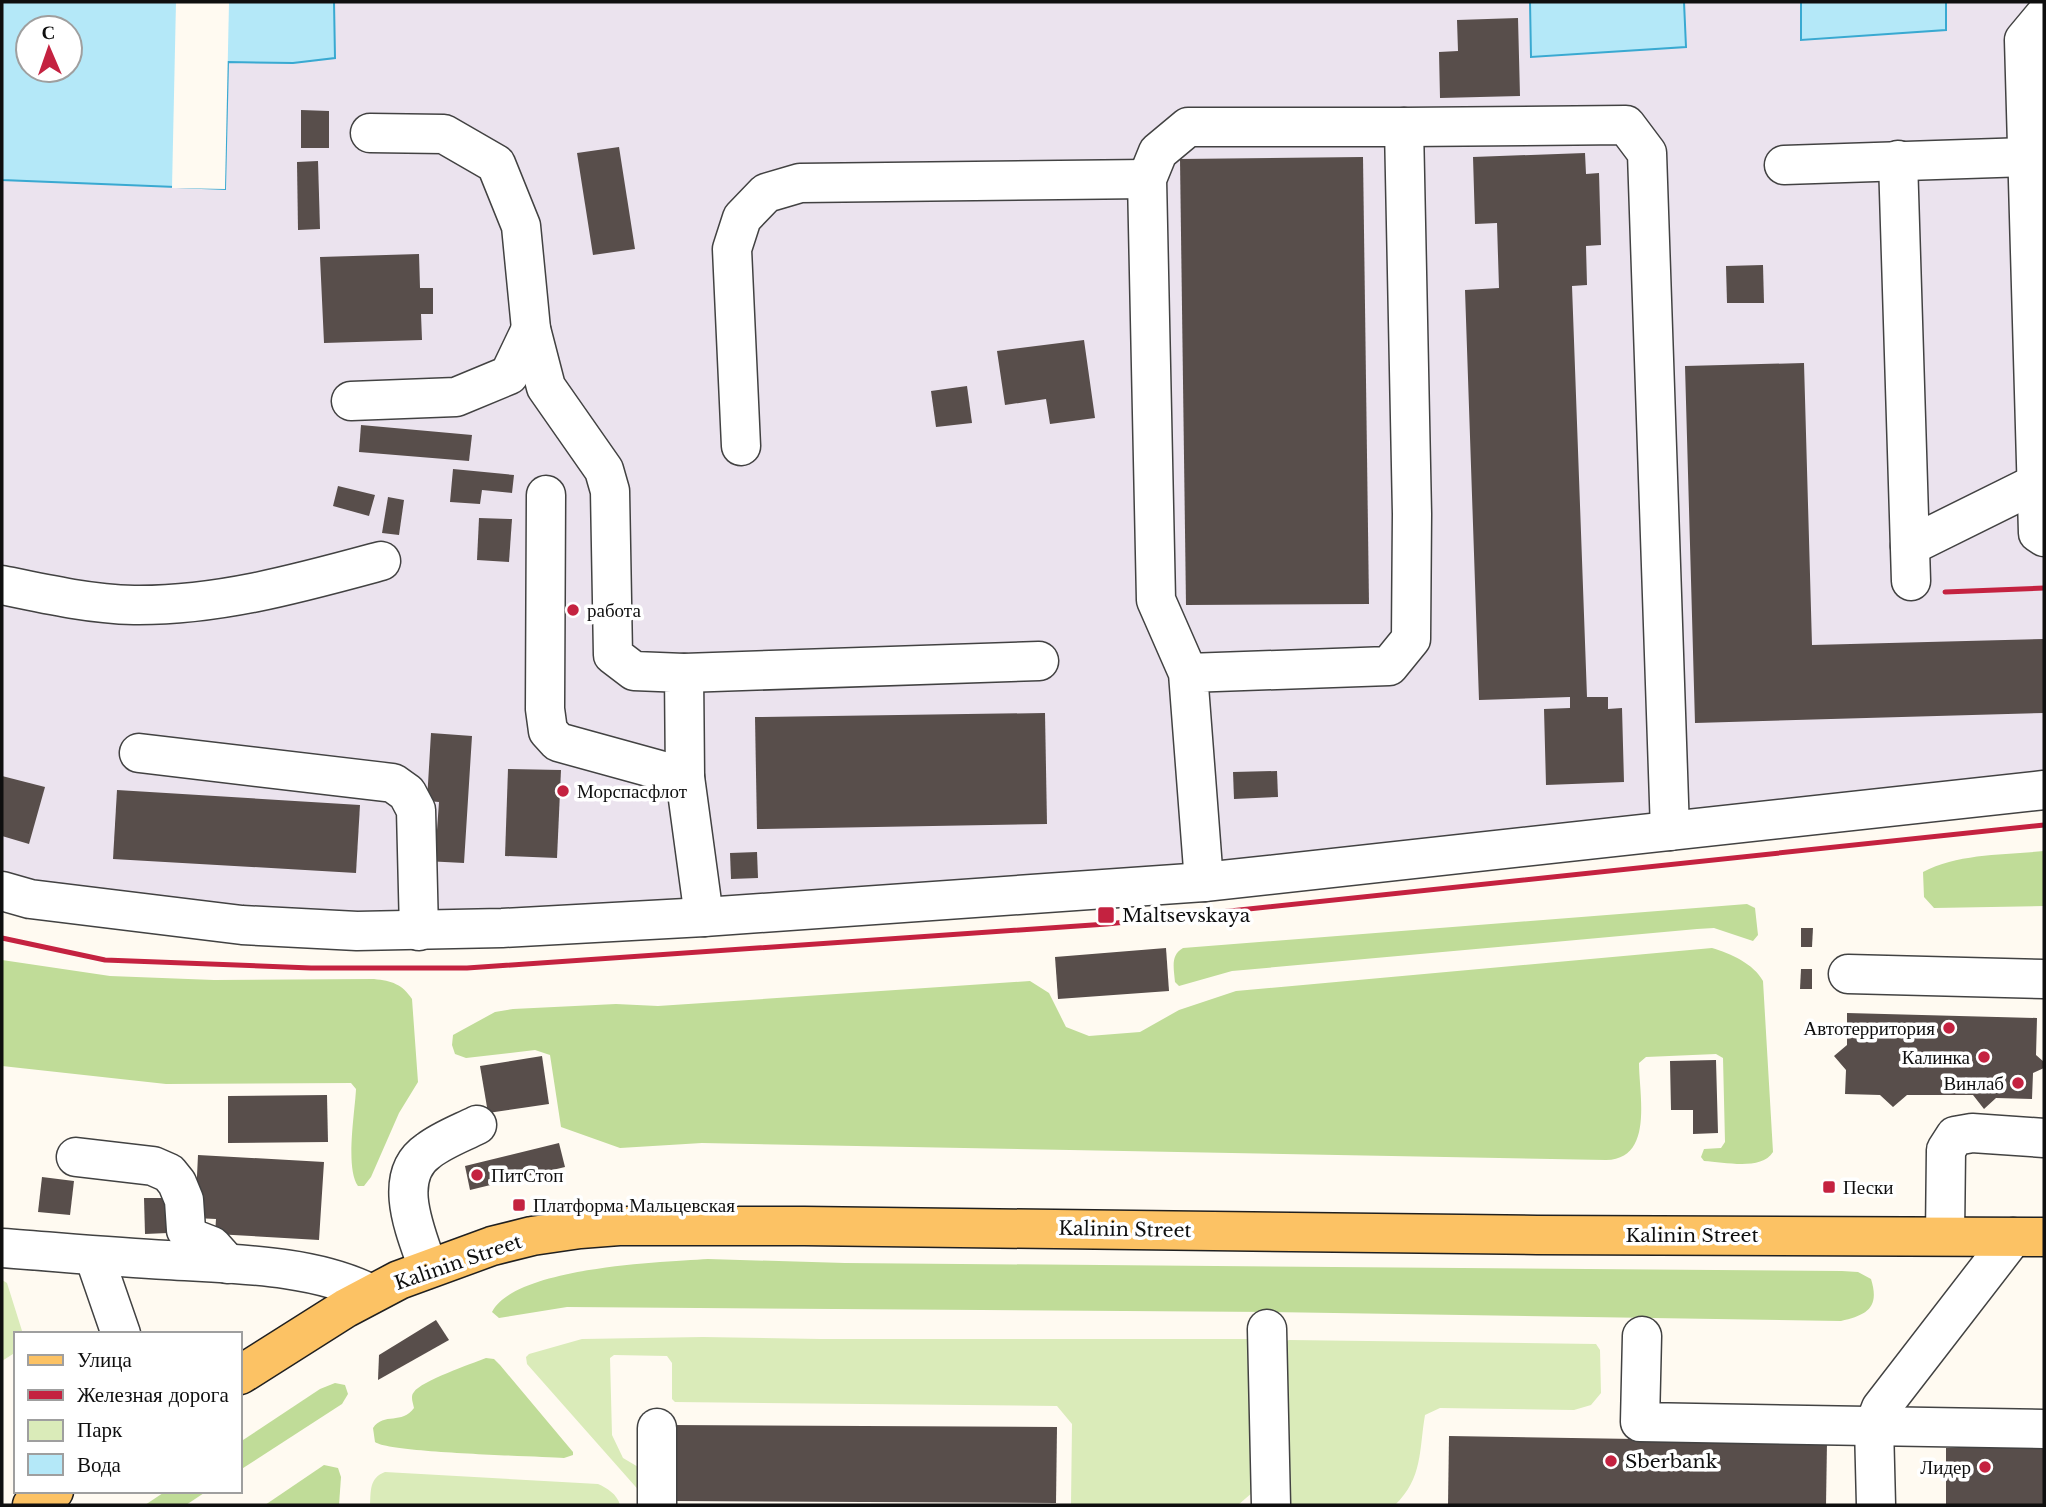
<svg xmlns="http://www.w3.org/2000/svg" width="2046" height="1507" viewBox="0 0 2046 1507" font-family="'Libre Baskerville',serif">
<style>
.industrial{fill:#ebe3ee}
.green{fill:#daebb9}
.forest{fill:#c0dc98}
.water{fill:#b4e8f8;stroke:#39a9d1;stroke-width:2;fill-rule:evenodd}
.pier{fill:#fffaf1}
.building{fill:#584e4b}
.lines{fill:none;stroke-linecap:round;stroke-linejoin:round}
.minor-casing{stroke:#424242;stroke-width:41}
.major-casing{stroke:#202020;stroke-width:41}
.minor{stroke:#fff;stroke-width:38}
.major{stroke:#fcc264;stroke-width:38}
.rail{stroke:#c42240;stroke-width:5}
.poi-dot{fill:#c42240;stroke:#fff;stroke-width:2.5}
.labels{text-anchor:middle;stroke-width:7;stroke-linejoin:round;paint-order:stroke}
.poi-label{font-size:19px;fill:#0f0f0f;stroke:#fff;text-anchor:start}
.street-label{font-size:19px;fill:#0f0f0f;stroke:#fff}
</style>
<rect width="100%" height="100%" fill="#fffaf1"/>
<polygon class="industrial" points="334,2 1530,2 1531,56 1686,47 1684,2 1801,2 1801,40 1946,30 1946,2 2044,2 2044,775 1202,863 498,916 245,910 33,882 2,873 2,180 225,189 228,61 293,63 335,58"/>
<g class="green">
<polygon points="2,1280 7,1283 23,1334 16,1334 16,1352 2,1361"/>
<polygon points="703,1337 821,1339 1253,1339 1253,1492 1238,1505 1074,1505 1071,1504 1072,1424 1057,1406 675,1402 672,1399 672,1363 667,1356 614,1355 610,1358 612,1435 623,1458 645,1471 642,1494 527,1364 526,1357 529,1354 582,1339"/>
<path d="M1289,1340L1596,1344L1600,1350L1601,1393L1591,1405L1574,1410L1440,1408L1425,1415C1419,1450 1423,1478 1395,1505H1292L1283,1494L1275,1346Z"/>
<path d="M385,1472L598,1484C607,1488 617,1494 620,1505H370C371,1491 369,1478 385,1472Z"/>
</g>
<g class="forest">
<path d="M2044,851V906L1934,908L1924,897L1923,872C1959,853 2005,855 2044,851Z"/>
<path d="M1747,904L1755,908L1758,935L1753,941L1714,928L1697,929L1232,971L1179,986L1175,982C1174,969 1170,955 1183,948Z"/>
<path d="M1712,948C1730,953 1754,964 1763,981L1773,1152C1761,1171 1725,1162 1704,1161L1701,1157L1704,1149L1721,1148L1725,1142L1723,1058L1716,1054L1646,1057L1639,1063C1639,1095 1654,1159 1606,1160L702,1143L620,1148L561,1127L550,1055L535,1050L466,1058L455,1054L452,1045L453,1035L495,1012L513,1009L616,1004L658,1006L1030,981L1049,993L1066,1027L1089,1036L1140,1032L1179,1010L1236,991Z"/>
<path d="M2,960L110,976L214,980L374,979C392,981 402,984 412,999L418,1082L399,1113L371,1177L364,1186H358C345,1168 355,1112 356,1089L351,1083L166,1084L2,1066Z"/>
<path d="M708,1259L845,1263L1842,1271L1858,1272L1871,1279C1880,1308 1867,1315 1841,1321L1269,1312L567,1307L499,1318L492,1312C515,1267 661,1262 708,1259Z"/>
<path d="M486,1358L494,1359L500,1365L573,1452V1455L564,1458C536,1456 389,1453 375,1442L373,1428C384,1412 402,1425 414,1408C413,1403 410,1396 414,1392C421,1381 471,1364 486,1358Z"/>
<polygon points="335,1383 345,1385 348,1394 342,1404 240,1470 240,1442 320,1389"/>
<polygon points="324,1465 338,1468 341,1477 339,1505 265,1505"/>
<polygon points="166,1491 207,1491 186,1505 145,1505"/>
</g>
<g class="water">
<path d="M2,2H334L335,58L293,63L228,62L225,189L2,180ZM28,28H70V70H28Z"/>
<polygon points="1530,2 1684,2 1686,47 1531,57"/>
<polygon points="1801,2 1946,2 1946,30 1801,40"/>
</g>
<polygon class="pier" points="176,2 229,2 225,189 172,188"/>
<g class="building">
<polygon points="1518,18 1520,96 1440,98 1439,52 1458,51 1457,20"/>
<polygon points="301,110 329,111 329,148 301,148"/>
<polygon points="619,147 635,249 593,255 577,153"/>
<polygon points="1585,153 1586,174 1599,173 1601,245 1586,246 1587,285 1572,286 1587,697 1608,697 1608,709 1622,708 1624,782 1546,785 1544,709 1570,708 1570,697 1479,700 1465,290 1499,288 1497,223 1475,224 1473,157"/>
<polygon points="1363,157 1369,604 1186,605 1180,159"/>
<polygon points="318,161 320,229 298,230 297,162"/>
<polygon points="419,254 420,288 433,288 433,314 421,314 422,340 324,343 320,257"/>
<polygon points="1763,265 1764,303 1727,303 1726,266"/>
<polygon points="1084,340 1095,418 1050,424 1046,399 1005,405 997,351"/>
<polygon points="1804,363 1812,645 2044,639 2044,713 1695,723 1685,366"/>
<polygon points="967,386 972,423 936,427 931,391"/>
<polygon points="361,425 472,435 469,461 359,452"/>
<polygon points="453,469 514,475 512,493 482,490 480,504 450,502"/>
<polygon points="338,486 375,495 369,516 333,506"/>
<polygon points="388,497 404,500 399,535 382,533"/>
<polygon points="479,518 512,519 509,562 477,560"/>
<polygon points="1045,713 1047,824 757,829 755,717"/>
<polygon points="431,733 472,736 464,863 425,861 427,829 437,830 439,802 427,801"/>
<polygon points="508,769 561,770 557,858 505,856"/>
<polygon points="1277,771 1278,797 1234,799 1233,772"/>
<polygon points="2,776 45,787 29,844 2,836"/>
<polygon points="117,790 360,805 356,873 113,859"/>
<polygon points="757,852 758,878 731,879 730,853"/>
<polygon points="1801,928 1813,928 1812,947 1801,947"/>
<polygon points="1166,948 1169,991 1058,999 1055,957"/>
<polygon points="1801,969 1812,969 1812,989 1800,989"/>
<polygon points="1847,1013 2037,1018 2036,1055 2044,1062 2044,1068 2033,1073 2032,1099 1996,1098 1984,1109 1973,1095 1907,1095 1893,1107 1880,1095 1845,1094 1846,1070 1834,1056 1847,1045"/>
<polygon points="542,1056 549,1104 488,1113 480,1066"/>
<polygon points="1716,1060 1718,1133 1693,1134 1693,1110 1671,1110 1670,1061"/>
<polygon points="327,1095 328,1142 228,1143 228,1096"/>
<polygon points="559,1143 565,1167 470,1190 465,1166"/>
<polygon points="198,1155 324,1162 319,1240 215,1234 216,1219 195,1218"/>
<polygon points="42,1177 74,1181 70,1215 38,1212"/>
<polygon points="144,1198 167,1198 168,1233 145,1234"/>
<polygon points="436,1320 449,1340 378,1380 379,1355"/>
<polygon points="670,1425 1057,1427 1056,1503 670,1501"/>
<polygon points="1449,1436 1827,1442 1826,1505 1448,1505"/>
<polygon points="2044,1447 2044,1505 1946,1505 1946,1448"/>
</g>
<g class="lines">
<defs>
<g id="minor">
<polyline points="2044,16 2024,40 2038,533 2044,537"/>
<polyline points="1404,127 1626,125 1647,153 1670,831"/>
<polyline points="370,133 444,134 496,164 521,226 531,329 546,387 604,470 610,491 613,655 634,671 684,673 685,777 704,917"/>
<polyline points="1898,160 1911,581"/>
<polyline points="1784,165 2027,157"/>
<polyline points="351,401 456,397 509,375 531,329"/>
<polyline points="741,446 732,249 742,218 766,193 800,183 1147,179"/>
<polyline points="546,495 545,709 548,731 558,742 685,777"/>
<polyline points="1910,546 2037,483"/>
<path d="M2,585C45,594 90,604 134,605C218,606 300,583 381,561"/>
<polyline points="684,673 1039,661"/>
<polyline points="1188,673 1389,666 1411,639 1412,514 1404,127 1188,127 1158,152 1147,179 1156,600 1188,673 1204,882"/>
<polyline points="139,753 393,783 407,793 416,810 419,931"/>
<polyline points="2,891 30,899 242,925 357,931 502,928 704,917 1204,882 2044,790"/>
<polyline points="1848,974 2044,979"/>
<polyline points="76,1157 153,1166 169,1173 177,1183 184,1200 186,1230 194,1239 212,1246 228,1264"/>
<polyline points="1945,1236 1946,1150 1955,1136 1972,1133 2044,1138"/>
<path d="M2,1248C57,1252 112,1257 167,1260C231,1264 314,1264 371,1294"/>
<polyline points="94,1256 121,1334"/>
<path d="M428,1268C417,1235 390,1177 428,1151C442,1140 461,1133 477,1125"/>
<polyline points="1267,1329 1271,1505"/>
<polyline points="1642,1336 1640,1422 2044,1429"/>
<polyline points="657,1428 657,1505"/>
<polyline points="1876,1505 1874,1426 1881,1408 2013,1237"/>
</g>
<g id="major">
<polyline points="240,1375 346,1308 399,1280 492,1246 532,1236 580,1229 619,1226 804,1226 1537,1235 2044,1237"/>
<polyline points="32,1505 54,1491"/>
</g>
</defs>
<use href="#minor" class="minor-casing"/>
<use href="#major" class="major-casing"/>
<use href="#minor" class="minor"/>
<use href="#major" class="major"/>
<g class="rail">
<polyline points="1945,592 2044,588"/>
<polyline points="2,938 105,960 311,968 467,968 1107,924 2044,825"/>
</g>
</g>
<g class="poi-dot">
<circle cx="573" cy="610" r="7"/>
<circle cx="563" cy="791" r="7"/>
<rect x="1097" y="906" width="18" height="18" rx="3.5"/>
<circle cx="1949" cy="1028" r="7"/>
<circle cx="1984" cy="1057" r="7"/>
<circle cx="2018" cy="1083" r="7"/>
<circle cx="477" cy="1175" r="7"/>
<rect x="1822" y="1180" width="14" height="14" rx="3.5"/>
<rect x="512" y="1198" width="14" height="14" rx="3.5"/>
<circle cx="1611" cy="1461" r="7"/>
<circle cx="1985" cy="1467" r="7"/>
</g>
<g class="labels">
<g class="poi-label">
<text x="587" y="617">работа</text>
<text x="577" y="798">Морспасфлот</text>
<text x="1122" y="922">Maltsevskaya</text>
<text x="1935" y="1035" text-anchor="end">Автотерритория</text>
<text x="1970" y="1064" text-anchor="end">Калинка</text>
<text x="2004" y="1090" text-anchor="end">Винлаб</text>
<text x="491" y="1182">ПитСтоп</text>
<text x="1843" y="1194">Пески</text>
<text x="533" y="1212">Платформа Мальцевская</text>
<text x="1625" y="1468">Sberbank</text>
<text x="1971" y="1474" text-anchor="end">Лидер</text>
</g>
<g class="street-label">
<text transform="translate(1125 1229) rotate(1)" y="7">Kalinin Street</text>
<text x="1692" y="1242">Kalinin Street</text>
<text transform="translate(458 1262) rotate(-19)" y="7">Kalinin Street</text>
</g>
</g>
<rect width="2046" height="1507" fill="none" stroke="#0f0f0f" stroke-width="7"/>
<rect x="14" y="1332" width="228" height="161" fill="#ffffff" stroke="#9f9f9f" stroke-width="2"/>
<rect x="28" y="1355" width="35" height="10" fill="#fcc264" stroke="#9f9f9f" stroke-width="2"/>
<text x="77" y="1367" font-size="21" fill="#0f0f0f">Улица</text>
<rect x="28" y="1390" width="35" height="10" fill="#c42240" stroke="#9f9f9f" stroke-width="2"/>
<text x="77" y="1402" font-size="21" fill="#0f0f0f">Железная дорога</text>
<rect x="28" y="1420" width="35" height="21" fill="#daebb9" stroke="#9f9f9f" stroke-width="2"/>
<text x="77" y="1437" font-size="21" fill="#0f0f0f">Парк</text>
<rect x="28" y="1454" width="35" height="21" fill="#b4e8f8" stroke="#9f9f9f" stroke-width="2"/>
<text x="77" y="1472" font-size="21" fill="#0f0f0f">Вода</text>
<g transform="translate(49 49) rotate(358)"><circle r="33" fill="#ffffff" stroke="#9f9f9f" stroke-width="2"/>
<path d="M0-5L12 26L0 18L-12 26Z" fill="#c42240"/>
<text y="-10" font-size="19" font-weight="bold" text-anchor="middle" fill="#0f0f0f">С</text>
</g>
</svg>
